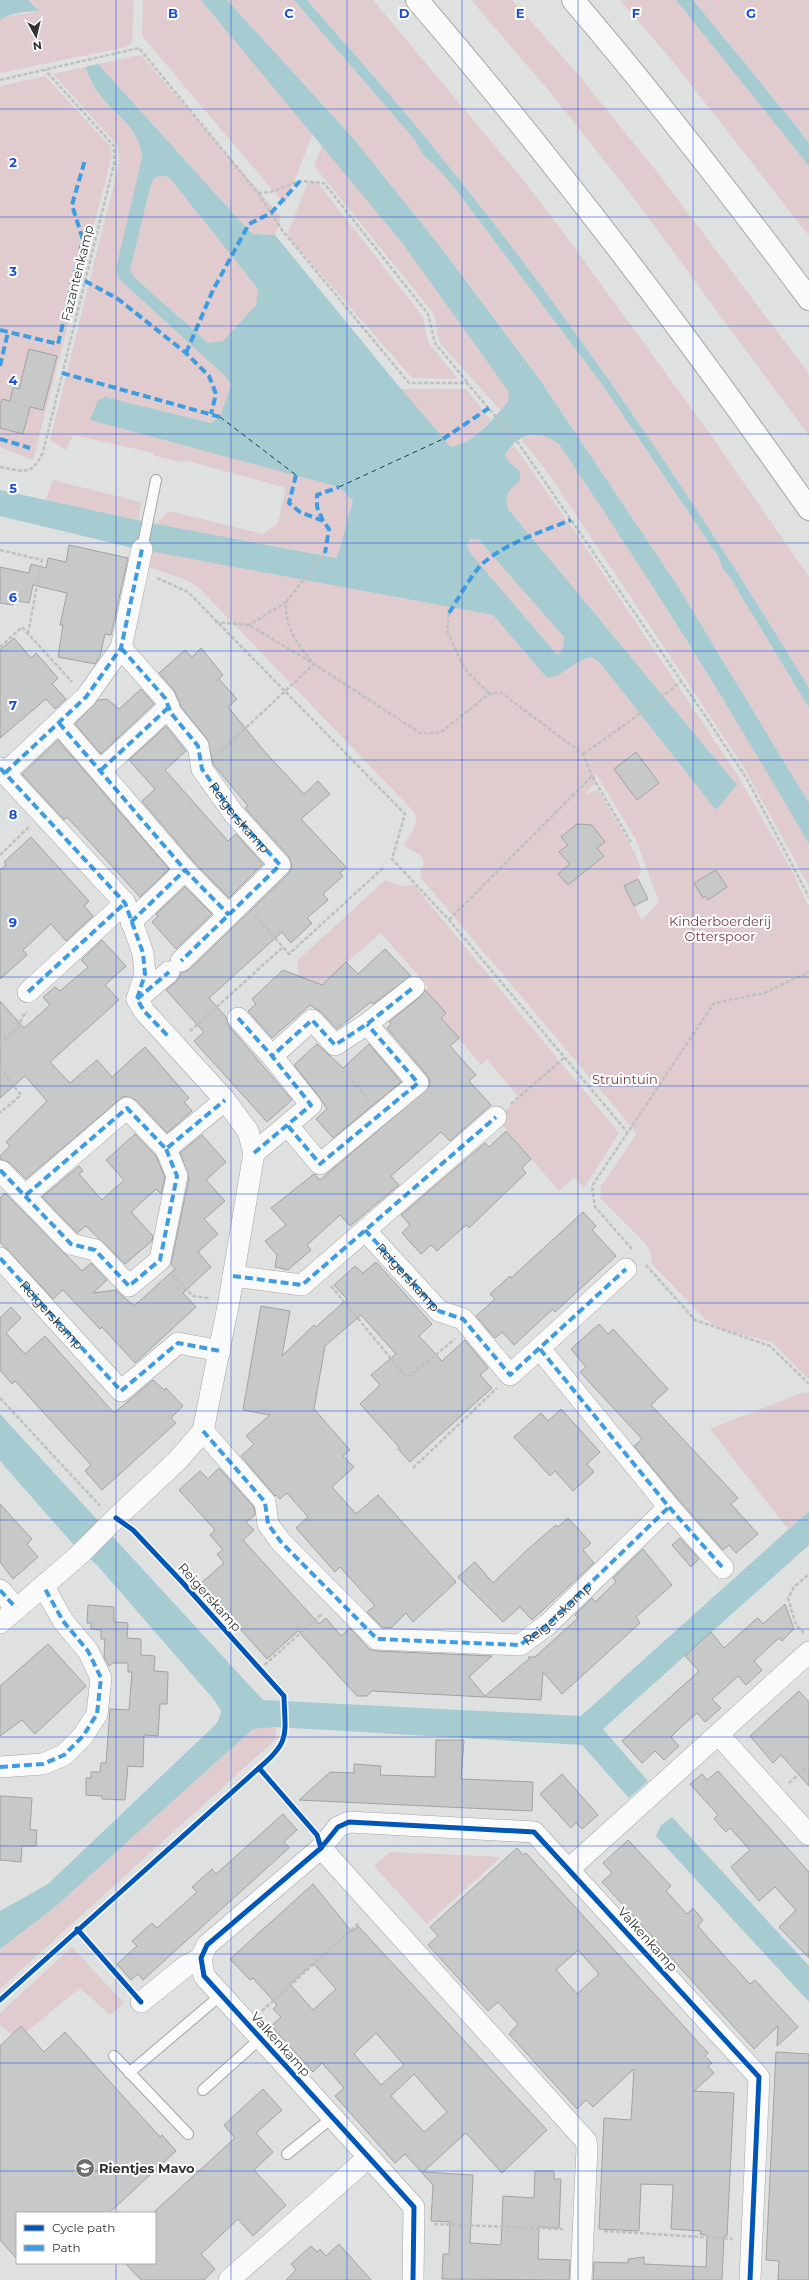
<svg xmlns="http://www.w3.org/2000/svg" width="809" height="2280" viewBox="0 0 809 2280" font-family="Montserrat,sans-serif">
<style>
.green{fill:#e0ccce;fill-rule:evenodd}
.water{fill:#a6cbd0;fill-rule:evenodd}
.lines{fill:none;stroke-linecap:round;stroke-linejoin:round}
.ferry{stroke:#104146;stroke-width:1;stroke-dasharray:5 4;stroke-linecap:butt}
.building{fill:#c7c9c9;stroke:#a1a2a3;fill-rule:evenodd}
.lane-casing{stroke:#a4a6a6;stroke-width:12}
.street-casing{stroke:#a4a6a6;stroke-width:22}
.highway-casing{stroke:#a4a6a6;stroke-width:24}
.path{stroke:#bfc0c0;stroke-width:2.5;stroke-dasharray:4 2;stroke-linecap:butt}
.lane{stroke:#fafafa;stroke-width:10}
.street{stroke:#fafafa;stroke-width:21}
.highway{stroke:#fafafa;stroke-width:22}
.quiet{stroke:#3e9de2;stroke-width:4;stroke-dasharray:8 4;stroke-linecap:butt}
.cycleway-casing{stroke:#fff;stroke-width:8}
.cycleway{stroke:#0057b8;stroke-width:5}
.grid{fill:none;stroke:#1d4ed8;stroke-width:1;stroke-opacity:0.55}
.labels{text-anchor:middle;stroke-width:4;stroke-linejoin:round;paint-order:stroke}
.street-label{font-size:13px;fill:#313333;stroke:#fff}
.park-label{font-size:13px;fill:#793c46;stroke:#fff}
.poi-label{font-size:13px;font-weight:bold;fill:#313333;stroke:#fff;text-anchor:start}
.grid-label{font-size:13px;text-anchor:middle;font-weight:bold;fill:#1d4ed8;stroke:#fff;stroke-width:4;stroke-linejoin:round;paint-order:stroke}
</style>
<rect width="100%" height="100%" fill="#dfe1e1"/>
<g class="green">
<polygon points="28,0 134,0 132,42 127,47 0,73 0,20 4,17 39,11"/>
<polygon points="143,0 201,0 313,133 285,205 142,36"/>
<polygon points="227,0 294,0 415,140 423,155 434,163 454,187 604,387 718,556 723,569 731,579 809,708 809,803 677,585 540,380 439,245 353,138"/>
<path d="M307,0H373L520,176L563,232L713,438L809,577V688C696,502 575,322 438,153C396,100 351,51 307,0Z"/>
<polygon points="471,0 512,0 577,73 657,172 809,374 809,436 630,193 549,91"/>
<polygon points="620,0 676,0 809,166 809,236 674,63"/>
<polygon points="693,0 809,0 809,143 796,126"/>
<polygon points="141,55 281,217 275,235 252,234 98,64"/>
<path d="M85,67C89,75 92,83 96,90C113,114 140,126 142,158L116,271L119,279L225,376L231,385L220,417L211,423L105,397L296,475L339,487L353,501L338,558L156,524L169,511L263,534L278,523L286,488L188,461L181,462L155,456L154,453L73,435L66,450L50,440L119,163L118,146L53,74Z"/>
<polygon points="45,76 111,147 112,155 33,460 0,447 0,86"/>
<polygon points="322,145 403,244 509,392 508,402 501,411 441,344 437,333 434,314 314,166"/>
<polygon points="162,176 169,177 259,289 256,305 223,341 208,343 134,277 130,270 151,184 155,177"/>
<polygon points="308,182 317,182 423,317 428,342 458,379 412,378 287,235"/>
<path d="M401,389H466L491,420C479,432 468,444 451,447Z"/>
<polygon points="534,434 549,437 559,444 611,520 756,753 809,844 809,886 743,766 548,473 521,439"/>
<path d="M512,443L578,536L737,774L791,869L809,907V1380L772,1342L719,1329L705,1319L652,1264L650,1251L643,1241L600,1198L601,1186L636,1135L634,1130L421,878L420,870L424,864L422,856L404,846L416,824L415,813L201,590L189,581L149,567L150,551L493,615L547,678C566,676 573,660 592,657L600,663L716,810L737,785L508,509C504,493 509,491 520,481L505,454ZM595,772L636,840L659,902L642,920L624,887L638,879L641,869L635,853L598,790L585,794L595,783Z"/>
<polygon points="53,480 141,502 139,520 45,500"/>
<path d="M470,539H478L564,637C564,645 564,652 557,655L470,554L467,545Z"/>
<polygon points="385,880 401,886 414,885 619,1133 584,1188 574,1177 559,1191 497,1119 519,1098 487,1059 481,1065 421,994 429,988 381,933 312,992 298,974 298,960"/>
<polygon points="804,1392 809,1393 809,1511 788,1529 710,1429"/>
<polygon points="276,1727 276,1739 0,1989 0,1949 55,1907 253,1729"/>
<polygon points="390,1852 501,1857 427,1924 374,1866"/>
<polygon points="72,1947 124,2003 110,2015 80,1988 26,2032 12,2035 0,2025 0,2013"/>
</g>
<g class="water">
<path d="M0,0H28L39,11C28,11 9,13 0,20Z"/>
<path d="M201,0H227L353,138L439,245L540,380L677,585L809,803V844C730,708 647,574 559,444C538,429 520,432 505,454L510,463L520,471V481C509,491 504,493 508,509L737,785L716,810L600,663L592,657C573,660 566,676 547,678L493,615L133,548L0,516V490L156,524L337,558L353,501L339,487L90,420L98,400L105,397L211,423L220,417L231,385L225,376L119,279L116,271L117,264L142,158C140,126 113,114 96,90C92,83 89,75 85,67L98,64L252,234L275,235L401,389L451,447C474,443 493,419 508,402L509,392L403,244ZM162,176L169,177L258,289L256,305L223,341L208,343L134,277L130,270L151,184L155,177ZM470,539H478L564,637C564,644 564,651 557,655L471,554L467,545Z"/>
<path d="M294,0H307C351,51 396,100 438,153C575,322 696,502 809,688V708L731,579L723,569L718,556L604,387L454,187L434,164L423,155L415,140Z"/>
<polygon points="676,0 693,0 796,126 809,143 809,166"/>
<polygon points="0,1414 263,1700 581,1716 809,1511 809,1545 603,1729 648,1781 629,1798 582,1745 276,1727 253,1729 55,1907 0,1949 0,1911 48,1884 215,1725 219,1719 221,1711 215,1701 97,1565 72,1543 0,1461"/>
<polygon points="672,1817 809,1966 809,2002 656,1836 661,1825"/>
</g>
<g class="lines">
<g class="ferry">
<polyline points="220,417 296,475"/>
<polyline points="339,487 443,439"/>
</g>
</g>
<g class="building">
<polygon points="29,349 57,356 43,410 30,407 23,434 0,428 0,408 2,399 10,401 13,387 19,389"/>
<polygon points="69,545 128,558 111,635 105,634 100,656 95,664 58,657 63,625 60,625 67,593 33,585 29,603 14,600 13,605 0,603 0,567 29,573 31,564 46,568 48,558 66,562"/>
<polygon points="14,638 31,658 36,653 58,678 52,684 66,699 55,709 46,699 0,738 0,650"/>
<polygon points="201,648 223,675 219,679 237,699 228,707 265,752 304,794 318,781 330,794 301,819 346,867 340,873 343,876 323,894 328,900 307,918 312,923 291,943 282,932 209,998 226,1017 229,1026 292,1100 267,1122 194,1041 204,1032 166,990 177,981 181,973 189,970 288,874 292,868 289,857 245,808 248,806 213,764 207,739 181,707 174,690 159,673 185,650 192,657"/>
<polygon points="141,689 154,704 101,754 75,724 98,700 107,699 119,709"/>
<polygon points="166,726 186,751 165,770 228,841 236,834 263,864 229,898 194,862 142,801 155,789 129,760"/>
<polygon points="58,740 169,869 140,897 67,817 64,820 22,774"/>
<polygon points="636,752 659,783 637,800 614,769"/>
<polygon points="577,824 592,825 605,842 597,848 604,856 568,885 558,874 570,864 559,852 568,845 561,837"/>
<polygon points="31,837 89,901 84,906 93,916 66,941 51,924 23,950 27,955 0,979 0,870 6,865 4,862"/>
<polygon points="716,870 727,887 708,900 705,896 703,898 694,883"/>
<polygon points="638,879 648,899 634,906 624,886"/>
<polygon points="185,887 212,914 176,949 152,922 158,916 156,914"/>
<polygon points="102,940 126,966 105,985 119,1000 50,1062 70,1083 97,1060 112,1077 145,1047 189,1098 184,1102 192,1111 167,1133 136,1100 124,1096 26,1179 10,1163 0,1159 0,1156 10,1146 6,1142 47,1101 25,1076 0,1098 0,1001 24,1028 50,1005 43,997 55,987 60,991 88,967 81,960"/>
<polygon points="385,949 411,976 373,1004 371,1002 337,1029 321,1012 310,1005 272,1038 248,1011 256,1004 252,999 283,970 322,985 346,962 358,974"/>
<polygon points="425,990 446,1013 441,1018 459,1038 450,1046 476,1075 469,1081 491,1105 450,1141 441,1132 391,1176 399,1185 350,1226 340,1215 307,1245 311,1250 288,1270 275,1267 277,1255 265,1241 286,1225 271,1208 314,1174 320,1180 429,1087 430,1081 427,1075 387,1028 391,1024 389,1022 421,996"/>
<polygon points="317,1044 343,1068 369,1044 401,1082 333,1138 316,1119 327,1109 320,1098 294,1065"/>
<polygon points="506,1131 531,1159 522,1168 526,1173 469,1228 466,1225 437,1251 431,1245 421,1254 402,1233 410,1225 401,1215 485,1143 489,1147"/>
<polygon points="135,1134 156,1156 165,1177 161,1194 156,1189 131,1212 153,1236 152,1241 125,1264 86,1226 77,1233 42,1197 79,1166 83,1171 79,1174 102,1200 124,1180 106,1160"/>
<polygon points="202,1135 226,1162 206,1180 225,1201 204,1219 218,1234 198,1252 211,1267 183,1293 196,1307 135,1363 102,1327 100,1329 63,1290 53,1299 0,1242 0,1198 5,1193 82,1271 91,1263 107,1280 93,1293 116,1290 134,1306 175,1269 171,1264 189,1178 180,1153"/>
<polygon points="583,1212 596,1226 592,1230 616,1256 555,1312 553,1309 514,1345 502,1332 495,1338 476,1316 495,1299 490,1294 510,1276 511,1278"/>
<polygon points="376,1262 432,1324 419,1336 442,1361 465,1340 488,1368 480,1375 492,1388 410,1462 398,1449 399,1447 360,1404 380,1385 371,1375 396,1354 361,1315 325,1346 314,1409 350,1450 343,1456 354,1467 332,1487 356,1514 378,1495 456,1582 413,1622 406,1613 391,1628 382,1627 367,1612 375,1606 340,1567 335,1572 296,1528 308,1517 287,1493 280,1499 276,1495 275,1496 241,1456 254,1444 246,1436 270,1415 243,1410 261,1306 290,1311 282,1356 314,1325 316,1327 347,1299 334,1285 355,1266 363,1273"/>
<polygon points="11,1307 21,1318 6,1333 25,1354 45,1336 114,1413 153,1380 164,1390 166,1388 183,1406 171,1418 176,1423 102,1490 85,1471 91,1465 15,1381 12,1384 0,1370 0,1318"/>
<polygon points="599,1324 608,1334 613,1329 668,1389 651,1405 738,1498 731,1504 758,1534 736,1553 729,1545 723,1550 678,1499 634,1446 642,1439 580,1372 586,1367 571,1349"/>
<polygon points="561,1409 600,1452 587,1464 594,1472 573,1491 555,1471 550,1476 514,1437 541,1413 548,1421"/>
<polygon points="219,1468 254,1507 255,1515 246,1522 254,1530 243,1540 319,1624 326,1618 341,1636 350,1628 369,1649 376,1651 492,1656 469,1677 485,1696 530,1658 528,1657 535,1657 578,1618 575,1615 592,1598 595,1602 616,1582 613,1578 643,1549 672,1585 636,1617 640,1623 562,1694 543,1672 541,1700 372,1691 367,1696 357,1696 298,1631 267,1659 200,1584 224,1563 217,1554 223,1550 210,1535 215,1530 179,1490 200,1471 208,1479"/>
<polygon points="0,1504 32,1539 27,1544 38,1557 13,1579 0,1562"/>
<polygon points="568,1518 591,1543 583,1550 594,1563 532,1620 520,1607 503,1622 458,1577 475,1562 493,1583 526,1551 556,1525 558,1527"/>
<polygon points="680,1538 699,1559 691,1567 672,1545"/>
<polygon points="785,1604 794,1629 782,1641 779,1638 754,1661 762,1670 746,1685 738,1676 725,1688 712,1699 721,1708 705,1722 697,1713 683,1725 671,1737 679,1746 664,1760 655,1751 642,1763 622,1741 699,1671 685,1656 711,1632 724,1648 755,1620 758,1618 763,1624"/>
<polygon points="88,1605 114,1607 114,1622 128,1623 127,1638 141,1639 141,1655 155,1656 154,1671 168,1672 167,1704 160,1704 158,1736 144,1735 143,1767 128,1766 125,1800 102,1799 102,1796 86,1795 86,1778 91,1778 91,1772 100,1772 101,1763 106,1763 110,1709 129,1710 132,1672 128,1672 128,1663 113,1663 109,1666 104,1657 105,1639 101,1639 101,1630 91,1629 91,1623 87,1623"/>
<polygon points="48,1644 86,1686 35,1734 22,1720 0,1736 0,1686"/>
<polygon points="799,1691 809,1702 809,1786 781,1755 773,1763 750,1736"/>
<polygon points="436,1740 464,1740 461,1779 533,1782 532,1811 299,1800 330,1772 354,1773 354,1764 381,1766 380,1775 435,1777"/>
<polygon points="718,1771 809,1872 809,1958 779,1927 796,1910 775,1887 759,1901 748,1888 731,1867 750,1850 730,1828 726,1832 714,1819 718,1815 690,1784 702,1774 707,1780"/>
<polygon points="562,1774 598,1815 582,1829 576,1823 571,1828 540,1794"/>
<polygon points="0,1796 32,1798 30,1830 37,1830 36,1846 22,1846 21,1862 0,1860"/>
<polygon points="283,1814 297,1830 284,1842 289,1848 143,1980 138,1974 131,1980 117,1964 137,1946 132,1941 152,1923 157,1928 197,1892 192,1887 212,1869 216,1874"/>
<polygon points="628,1840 671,1886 666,1891 687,1914 693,1908 703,1920 698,1926 708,1938 750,1984 755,1980 798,2027 777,2046 778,2026 754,2049 602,1882 612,1873 603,1863"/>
<path d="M517,1848L523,1855L526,1853L708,2053L705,2056L712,2063L708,2066L714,2073L694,2091L734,2093L727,2236H724L722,2280H593L594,2262L628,2263V2259L644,2257V2264L706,2267L707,2235L700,2234L701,2231L671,2229L673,2185L641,2184L639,2231L599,2229L604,2118L631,2120L634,2069L593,2107L586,2100L577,2109L509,2034L518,2024L498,2002L488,2011L428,1945L438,1936L430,1927ZM578,1950L599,1974L577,1994L556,1970Z"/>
<path d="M313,1884L352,1932L358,1926L547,2130L502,2173L466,2133L423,2172L473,2175L470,2243L501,2245L503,2196L534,2198L535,2171H554V2179H561L559,2228L539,2227L538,2259L570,2260L569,2280L442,2279L443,2254H449L450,2222L431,2221L433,2185L405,2154L395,2163L335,2096L344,2088L322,2063L313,2072L271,2026L281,2017L273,2009L277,2005L253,1978L250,1980L230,1959ZM313,1963L336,1989L313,2010L290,1984ZM376,2033L404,2065L381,2085L354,2054ZM414,2074L447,2112L424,2132L391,2096Z"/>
<polygon points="21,2026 44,2052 65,2032 160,2137 162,2135 176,2151 109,2213 17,2213 17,2259 0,2240 0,2046"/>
<polygon points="776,2052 809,2054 809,2280 778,2280 779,2261 766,2260"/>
<polygon points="263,2089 282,2110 256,2133 273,2152 254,2170 286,2205 253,2236 238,2219 201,2254 215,2269 204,2280 141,2280 125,2263 155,2263 155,2211 235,2138 224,2125"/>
<polygon points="339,2244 371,2280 286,2280 296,2270 291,2264 311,2246 317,2252 320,2249 326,2256"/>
</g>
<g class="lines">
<defs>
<g id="lane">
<polyline points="142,549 156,480"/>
<polyline points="114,2056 188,2134"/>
<polyline points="129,2073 221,1995"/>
<polyline points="203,2090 261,2038"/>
<polyline points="287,2154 333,2117"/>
</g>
<g id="street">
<polyline points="121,648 165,698 171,713 198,746 202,769 234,814 280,865 181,961"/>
<polyline points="59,723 185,870 229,915"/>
<polyline points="0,768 125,903 143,953 145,974 137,999 144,1011 225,1100 248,1131 254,1153 229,1301 203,1431 177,1461 116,1518 78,1556 0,1623"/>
<polyline points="101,770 169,707"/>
<polyline points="5,773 86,697 121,648 142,549"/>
<polyline points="131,922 185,870"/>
<polyline points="28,992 125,903"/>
<polyline points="137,999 169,972"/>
<polyline points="238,1018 272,1056"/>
<polyline points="288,1126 320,1164 418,1083 367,1024"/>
<polyline points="254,1153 311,1105 272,1056 312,1020 335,1045 367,1024 414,987"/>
<polyline points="0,1172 1,1171 71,1244 95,1250 129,1286 160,1260 177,1176 166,1149"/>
<polyline points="26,1195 127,1108 166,1149 225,1100"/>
<path id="s1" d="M365,1230L439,1311L463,1319L510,1375L626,1269"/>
<polyline points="0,1258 121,1391 178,1343 220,1351"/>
<polyline points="233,1276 302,1285 496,1117"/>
<polyline points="540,1349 669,1507 723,1568"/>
<path id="s2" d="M203,1431L265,1502L268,1524L281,1542L377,1639L520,1645L547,1625L669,1507"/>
<polyline points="0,1590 16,1608"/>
<polyline points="719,1735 809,1835"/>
<polyline points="0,1767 43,1764 64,1755 83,1736 97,1714 101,1678 88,1651 63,1621 44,1587"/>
<polyline points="321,1848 586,2141 587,2148 581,2280"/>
<polyline points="569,1869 809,1652"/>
<polyline points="141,2002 186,1966 201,1958"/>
<polyline points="229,2280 369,2157"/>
<polyline points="413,2280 414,2207 204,1976 201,1958 207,1945 321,1848 338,1827 349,1822 534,1832 759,2077 750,2280"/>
</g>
<g id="highway">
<path d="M417,0C557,163 686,334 809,509"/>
<path d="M573,0C655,96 733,197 809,299"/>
</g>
</defs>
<use href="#lane" class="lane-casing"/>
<use href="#street" class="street-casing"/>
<use href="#highway" class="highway-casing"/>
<g class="path">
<polyline points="0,80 139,48 258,193 282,230 409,383 467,383 519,444 708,720 747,779 809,897"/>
<polyline points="258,193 271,192 300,181 324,183 428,314 435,343 467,382"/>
<path d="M0,467C23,471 32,477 43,452L114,164V146L45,70"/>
<polyline points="0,550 42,560 28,633"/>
<polyline points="157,578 188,592 405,814 392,859 449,920 628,1133"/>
<polyline points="286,602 325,553"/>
<polyline points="449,613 447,631 464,668 489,694"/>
<polyline points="215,622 249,625 314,664 420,733 440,733 489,694 500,692 583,754 592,776"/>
<polyline points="0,647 22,627 72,682"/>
<path d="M220,752L314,664C298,645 285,629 286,602L249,625"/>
<polyline points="583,754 630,721 682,681"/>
<polyline points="0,855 29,827"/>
<polyline points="255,916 283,947"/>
<polyline points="449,920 592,776 632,844"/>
<polyline points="190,1031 283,947 289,954 383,868"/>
<polyline points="0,1044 19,1026 22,1017 27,1012"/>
<polyline points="0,1068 21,1095 0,1113"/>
<polyline points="348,1076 368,1099"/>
<polyline points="511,1104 564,1058"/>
<polyline points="632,1249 595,1207 592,1186 714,1003 764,993 809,972"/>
<polyline points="646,1265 695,1320 770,1346 809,1384"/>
<polyline points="172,1274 193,1296 209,1298"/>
<polyline points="331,1286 407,1378 455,1339"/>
<polyline points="0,1398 100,1506"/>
<polyline points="413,1468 497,1388"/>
<polyline points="804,1633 796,1625 788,1598 794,1587 809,1574"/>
<polyline points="260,1669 323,1613"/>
<polyline points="789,1783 809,1765"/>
<polyline points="262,2011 360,1922"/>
<polyline points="434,2224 563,2229"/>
<polyline points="604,2231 733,2239"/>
</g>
<use href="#lane" class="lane"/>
<use href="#street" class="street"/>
<use href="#highway" class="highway"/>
<g class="quiet">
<polyline points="85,281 118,299 186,353 209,376 216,394 211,414"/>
<polyline points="0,330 58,344 83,240 72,205 85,160"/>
<polyline points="186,353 213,290 249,224 271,213 300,181"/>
<polyline points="0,366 8,332"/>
<polyline points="62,373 220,417"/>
<polyline points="0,439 30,448"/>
<polyline points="443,439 489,408"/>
<polyline points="296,475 289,503 300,512 323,521 329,529 325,553"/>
<polyline points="323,521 317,507 317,495 339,487"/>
<path d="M449,613C458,599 466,584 476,571C494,547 543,531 571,520"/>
<path id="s3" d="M121,648L165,698L171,713L198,746L202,769L234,814L280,865L181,961"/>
<polyline points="59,723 185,870 229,915"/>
<polyline points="0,768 125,903 143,953 145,974 137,999 144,1011 168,1036"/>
<polyline points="101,770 169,707"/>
<polyline points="5,773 86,697 121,648 142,549"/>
<polyline points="131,922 185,870"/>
<polyline points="28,992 125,903"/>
<polyline points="137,999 169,972"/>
<polyline points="238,1018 272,1056"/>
<polyline points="288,1126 320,1164 418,1083 367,1024"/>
<polyline points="254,1153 311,1105 272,1056 312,1020 335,1045 367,1024 414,987"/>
<polyline points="0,1172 1,1171 71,1244 95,1250 129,1286 160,1260 177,1176 166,1149"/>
<polyline points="26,1195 127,1108 166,1149 225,1100"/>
<polyline points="365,1230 439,1311 463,1319 510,1375 626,1269"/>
<path id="s4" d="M0,1258L121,1391L178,1343L220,1351"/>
<polyline points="233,1276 302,1285 496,1117"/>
<polyline points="540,1349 669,1507 723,1568"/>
<polyline points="203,1431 265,1502 268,1524 281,1542 377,1639 520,1645 547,1625 669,1507"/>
<polyline points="0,1590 16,1608"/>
<polyline points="0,1767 43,1764 64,1755 83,1736 97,1714 101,1678 88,1651 63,1621 44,1587"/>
</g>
<defs>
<g id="cycleway">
<path d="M116,1518L133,1530L182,1582L284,1696C285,1735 291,1741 259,1768"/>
<polyline points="77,1929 141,2002"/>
<polyline points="0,2000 259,1768 317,1835 321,1848"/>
<polyline points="413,2280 414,2207 204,1976 201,1958 207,1945 321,1848 338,1827 349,1822 534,1832 759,2077 750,2280"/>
</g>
</defs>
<use href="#cycleway" class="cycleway-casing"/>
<use href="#cycleway" class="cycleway"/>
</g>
<path class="grid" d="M116,0V2213M231,0V2280M347,0V2280M462,0V2280M578,0V2280M693,0V2280M0,109H809M0,217H809M0,326H809M0,434H809M0,543H809M0,651H809M0,760H809M0,869H809M0,977H809M0,1086H809M0,1194H809M0,1303H809M0,1411H809M0,1520H809M0,1629H809M0,1737H809M0,1846H809M0,1954H809M0,2063H809M0,2171H809M116,2263V2280"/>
<defs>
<symbol id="school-disc" viewBox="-11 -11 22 22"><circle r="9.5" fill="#6e7070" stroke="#fff"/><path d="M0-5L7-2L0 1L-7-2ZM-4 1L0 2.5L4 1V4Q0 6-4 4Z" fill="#fff"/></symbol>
</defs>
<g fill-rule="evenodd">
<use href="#school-disc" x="74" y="2157" width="22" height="22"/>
</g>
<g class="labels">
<g class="street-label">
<text transform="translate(77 273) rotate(-76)" y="5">Fazantenkamp</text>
<text dy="5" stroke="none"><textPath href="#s3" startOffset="210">Reigerskamp</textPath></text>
<text dy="5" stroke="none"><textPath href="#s1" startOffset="64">Reigerskamp</textPath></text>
<text dy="5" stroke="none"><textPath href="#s4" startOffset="77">Reigerskamp</textPath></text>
<text transform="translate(210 1597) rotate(48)" y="5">Reigerskamp</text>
<text dy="5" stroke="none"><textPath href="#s2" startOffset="467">Reigerskamp</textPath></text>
<text transform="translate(648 1939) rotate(48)" y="5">Valkenkamp</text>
<text transform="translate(281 2044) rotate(48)" y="5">Valkenkamp</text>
</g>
<g class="park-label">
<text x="720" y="926">Kinderboerderij<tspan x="720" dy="15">Otterspoor</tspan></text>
<text x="625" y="1084">Struintuin</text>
</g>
<g class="poi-label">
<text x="99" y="2173">Rientjes Mavo</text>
</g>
</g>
<g class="grid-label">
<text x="173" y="18">B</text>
<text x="289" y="18">C</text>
<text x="404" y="18">D</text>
<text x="520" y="18">E</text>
<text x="636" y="18">F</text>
<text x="751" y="18">G</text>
<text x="13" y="167">2</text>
<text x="13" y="276">3</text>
<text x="13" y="385">4</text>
<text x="13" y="493">5</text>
<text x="13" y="602">6</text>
<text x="13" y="710">7</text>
<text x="13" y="819">8</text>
<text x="13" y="927">9</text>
</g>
<rect x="16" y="2212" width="140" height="52" fill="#ffffff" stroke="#adadad"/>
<rect x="24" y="2225" width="20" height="6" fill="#0057b8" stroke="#adadad"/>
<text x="52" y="2232" font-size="12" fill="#313333">Cycle path</text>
<rect x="24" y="2245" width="20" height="6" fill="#3e9de2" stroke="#adadad"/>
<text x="52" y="2252" font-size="12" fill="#313333">Path</text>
<g transform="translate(36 36) rotate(172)" stroke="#ffffff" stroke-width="3" paint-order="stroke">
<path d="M0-3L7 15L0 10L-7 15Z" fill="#313333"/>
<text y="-6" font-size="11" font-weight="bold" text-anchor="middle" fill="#313333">N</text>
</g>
</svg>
